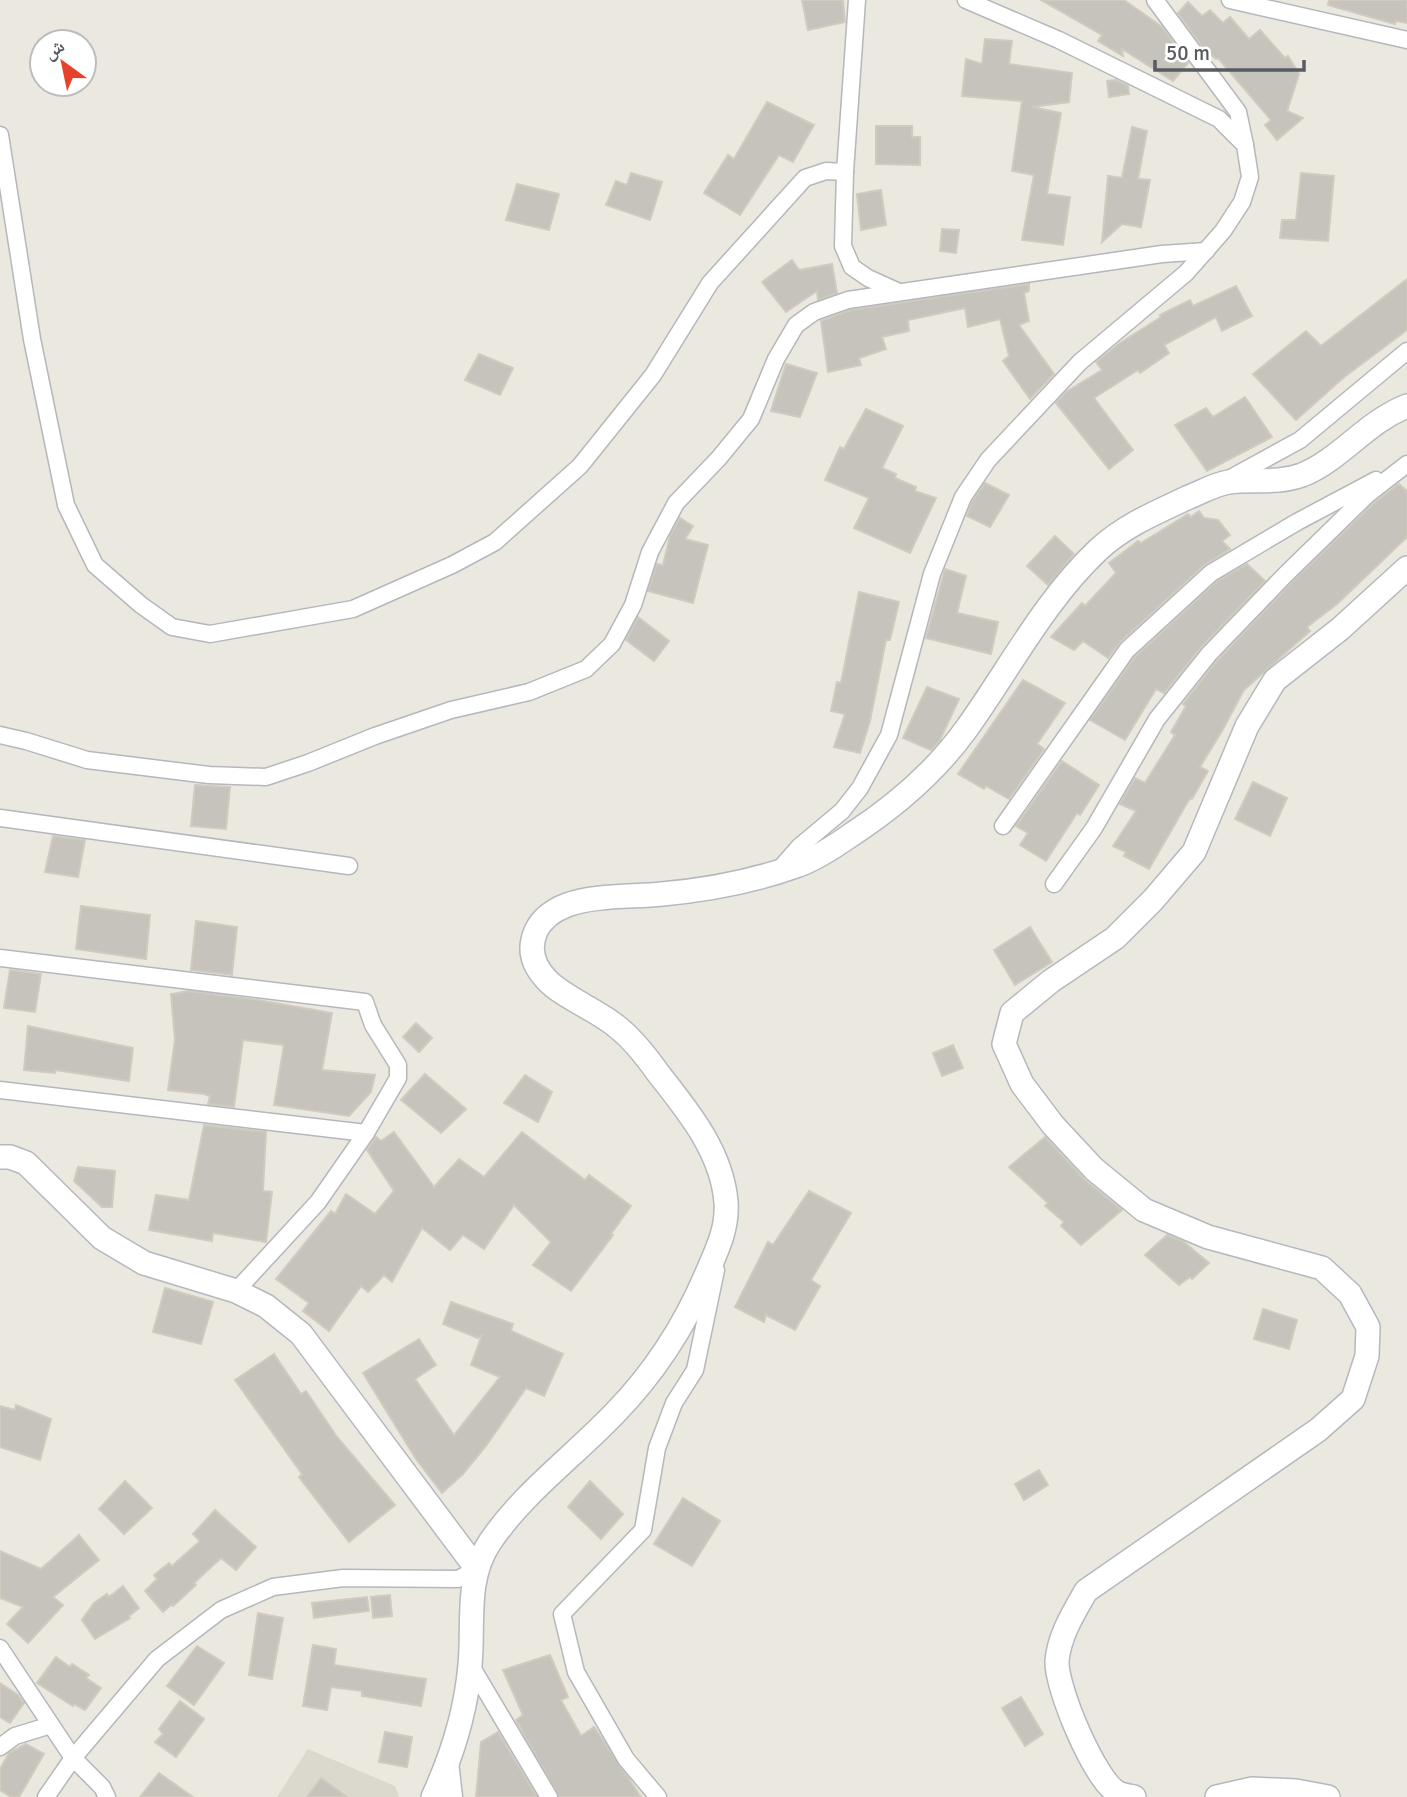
<svg xmlns="http://www.w3.org/2000/svg" width="1407" height="1797" viewBox="0 0 1407 1797" font-family="Signika,'Noto Naskh Arabic',sans-serif">
<style>
.education{fill:#dbd8cd}
.building{fill:#c6c3bc;stroke:#d0cbbe;stroke-width:2}
.lines{fill:none;stroke-linecap:round;stroke-linejoin:round}
.street-casing{stroke:#b5b7bc;stroke-width:19}
.secondary-casing{stroke:#b5b8be;stroke-width:26}
.street{stroke:#fff;stroke-width:16}
.secondary{stroke:#fff;stroke-width:23}
</style>
<rect width="100%" height="100%" fill="#ebe9df"/>
<polygon class="education" points="308,1749 395,1786 399,1797 277,1797"/>
<g class="building">
<polygon points="802,0 843,0 845,22 808,30"/>
<polygon points="1041,0 1124,0 1162,27 1188,63 1173,81 1122,49 1123,56 1098,41 1102,35"/>
<polygon points="1329,0 1407,0 1407,23 1396,21 1395,24 1328,5"/>
<polygon points="1188,2 1202,16 1210,10 1223,23 1230,17 1249,39 1260,30 1285,58 1288,56 1299,74 1287,111 1303,118 1277,140 1265,125 1271,120 1218,58 1216,59 1202,46 1178,13"/>
<polygon points="985,39 1012,41 1009,64 1072,73 1069,102 1032,107 1061,113 1047,194 1070,197 1063,245 1022,240 1034,175 1012,171 1022,101 962,96 966,59 982,64"/>
<polygon points="1116,80 1128,86 1129,94 1109,97 1107,81"/>
<polygon points="767,102 814,125 793,162 779,155 740,215 704,193 728,155 734,159"/>
<polygon points="876,126 912,126 912,137 920,137 920,165 876,164"/>
<polygon points="1132,127 1147,131 1138,179 1150,180 1141,227 1122,224 1102,242 1108,176 1122,178"/>
<polygon points="631,173 662,182 650,220 606,205 616,181 627,185"/>
<polygon points="1301,173 1334,176 1328,241 1280,238 1282,220 1296,220"/>
<polygon points="517,184 559,194 549,230 506,220"/>
<polygon points="881,190 886,225 861,230 857,194"/>
<polygon points="942,229 959,230 956,253 940,251"/>
<polygon points="792,260 799,270 832,264 837,293 818,300 817,291 786,312 762,282"/>
<polygon points="1407,279 1407,330 1343,378 1296,420 1253,374 1306,331 1321,346"/>
<polygon points="1029,284 1029,291 1024,293 1029,321 1019,325 1054,374 1030,399 1003,361 1009,356 1000,319 968,327 965,308 908,320 909,331 882,337 886,349 859,358 861,365 828,372 821,321 851,310"/>
<polygon points="1236,286 1252,316 1222,331 1216,317 1164,345 1169,353 1140,373 1138,370 1094,398 1133,450 1109,469 1056,403 1066,392 1102,370 1096,362 1120,343 1161,317 1160,315 1190,300 1193,306"/>
<polygon points="479,354 513,368 500,395 465,380"/>
<polygon points="786,364 817,373 800,417 771,411"/>
<polygon points="1245,397 1272,437 1207,471 1175,425 1206,408 1213,417"/>
<polygon points="866,409 903,426 882,468 896,474 895,478 916,487 915,491 936,498 910,553 854,528 869,498 825,480 840,447 844,449"/>
<polygon points="985,483 1009,495 990,527 967,516 972,502"/>
<polygon points="1399,484 1407,491 1407,537 1337,604 1307,627 1310,631 1244,690 1222,731 1200,767 1208,771 1192,799 1190,798 1149,869 1124,856 1126,852 1113,846 1136,811 1120,804 1135,778 1145,783 1175,735 1171,732 1186,706 1183,704 1217,661 1292,582 1374,503"/>
<polygon points="1199,511 1204,518 1218,520 1230,535 1222,541 1230,549 1204,565 1120,642 1108,658 1083,641 1074,650 1051,637 1082,603 1085,606 1116,573 1109,563 1138,541 1141,543 1188,514 1191,517"/>
<polygon points="680,518 693,526 685,539 708,545 693,603 648,591 657,564 663,565 670,536"/>
<polygon points="1055,536 1074,554 1048,585 1027,566"/>
<polygon points="1247,564 1265,581 1201,647 1164,693 1156,689 1125,740 1090,720 1135,657 1217,581"/>
<polygon points="945,569 966,576 957,613 998,622 991,654 926,638"/>
<polygon points="859,592 899,602 890,640 886,640 870,721 860,753 834,747 845,714 831,711 837,682 841,683"/>
<polygon points="638,617 669,641 654,661 626,640"/>
<polygon points="1023,680 1065,703 1037,744 1044,749 1009,799 986,786 984,789 958,774"/>
<polygon points="927,687 959,699 940,740 931,750 903,738"/>
<polygon points="1062,761 1099,785 1080,815 1077,813 1046,861 1020,845 1028,833 1016,826"/>
<polygon points="1253,782 1287,798 1270,836 1235,819"/>
<polygon points="195,785 230,787 226,829 191,826"/>
<polygon points="53,836 85,840 78,877 45,872"/>
<polygon points="81,906 150,915 146,959 76,949"/>
<polygon points="196,921 237,927 232,975 191,970"/>
<polygon points="1030,927 1052,962 1015,985 994,950"/>
<polygon points="10,970 41,974 35,1012 4,1008"/>
<polygon points="189,991 258,1000 332,1013 322,1070 375,1075 371,1092 349,1116 274,1105 284,1045 243,1040 234,1107 208,1104 210,1096 204,1094 168,1090 175,1040 171,994"/>
<polygon points="416,1023 432,1038 419,1052 403,1037"/>
<polygon points="28,1026 133,1048 129,1081 55,1070 55,1073 24,1070"/>
<polygon points="953,1045 963,1068 942,1076 933,1053"/>
<polygon points="425,1074 466,1109 441,1133 401,1100"/>
<polygon points="525,1075 552,1092 538,1122 504,1103"/>
<polygon points="204,1125 266,1132 263,1191 272,1192 266,1242 213,1233 212,1241 149,1230 156,1195 189,1200"/>
<polygon points="394,1132 434,1187 459,1159 484,1177 522,1132 585,1180 589,1175 631,1206 611,1234 613,1235 571,1291 533,1265 551,1242 514,1205 484,1249 463,1235 450,1250 422,1228 392,1282 384,1275 368,1292 361,1286 329,1331 303,1311 309,1303 276,1279 331,1211 335,1214 346,1194 375,1214 394,1191 367,1150 376,1137 381,1141"/>
<polygon points="1045,1137 1085,1180 1122,1210 1081,1245 1061,1226 1064,1222 1045,1206 1048,1203 1009,1167"/>
<polygon points="78,1167 115,1171 112,1207 102,1207 74,1181"/>
<polygon points="809,1191 851,1213 811,1280 820,1286 795,1330 766,1315 764,1322 735,1307 768,1242 773,1245"/>
<polygon points="1167,1235 1184,1242 1209,1263 1192,1279 1190,1277 1179,1285 1145,1255"/>
<polygon points="165,1288 213,1302 201,1344 153,1332"/>
<polygon points="451,1302 513,1324 511,1331 563,1354 544,1396 526,1388 486,1446 463,1474 442,1493 416,1459 363,1373 419,1339 436,1365 415,1379 454,1435 500,1377 471,1365 482,1335 478,1338 443,1324"/>
<polygon points="1263,1309 1297,1320 1289,1349 1254,1339"/>
<polygon points="274,1354 301,1394 306,1391 337,1437 395,1505 349,1542 299,1477 302,1474 235,1380"/>
<polygon points="16,1405 51,1419 40,1460 0,1447 0,1406 15,1410"/>
<polygon points="1039,1470 1048,1485 1024,1500 1015,1484"/>
<polygon points="125,1481 152,1508 124,1534 99,1509"/>
<polygon points="590,1481 623,1514 601,1539 568,1507"/>
<polygon points="683,1498 720,1521 692,1566 654,1544"/>
<polygon points="215,1510 256,1547 236,1570 221,1558 194,1583 196,1585 173,1606 172,1604 163,1612 145,1591 157,1579 154,1575 169,1563 172,1566 200,1541 193,1534"/>
<polygon points="79,1535 99,1560 53,1597 63,1605 28,1643 7,1624 23,1607 0,1598 0,1551 41,1569"/>
<polygon points="123,1586 139,1608 129,1616 130,1618 95,1639 82,1620 94,1603 107,1594 109,1597"/>
<polygon points="390,1595 392,1616 373,1618 371,1597"/>
<polygon points="367,1597 369,1611 314,1618 312,1603"/>
<polygon points="258,1613 283,1618 272,1679 249,1675"/>
<polygon points="313,1645 336,1649 334,1665 426,1679 421,1706 362,1696 362,1691 331,1687 327,1710 303,1706"/>
<polygon points="197,1646 224,1663 194,1705 167,1686"/>
<polygon points="550,1655 568,1697 561,1700 581,1736 594,1727 641,1797 559,1797 516,1720 523,1715 503,1670"/>
<polygon points="56,1657 70,1667 72,1664 89,1675 86,1678 101,1688 85,1710 74,1704 73,1706 37,1683"/>
<polygon points="0,1683 18,1695 24,1703 10,1723 0,1717"/>
<polygon points="1021,1697 1043,1734 1025,1746 1002,1708"/>
<polygon points="180,1701 204,1719 176,1757 155,1742 163,1734 159,1729"/>
<polygon points="385,1732 412,1737 407,1767 379,1762"/>
<polygon points="498,1732 537,1797 476,1797 481,1742"/>
<polygon points="26,1744 44,1754 19,1797 11,1797 0,1790 0,1769 9,1753"/>
<polygon points="159,1773 193,1797 140,1797"/>
<polygon points="321,1778 347,1797 307,1797"/>
</g>
<g class="lines">
<defs>
<g id="street">
<polyline points="857,0 845,172 843,246 852,267 868,278 899,292"/>
<polyline points="1155,0 1238,112 1245,145"/>
<polyline points="1230,0 1407,40"/>
<polyline points="0,135 32,339 66,505 95,565 141,605 172,627 210,634 353,609 452,565 495,542 580,466 653,375 710,283 805,178 826,171 845,172"/>
<polyline points="1227,480 1300,440 1407,351"/>
<polyline points="0,735 26,741 87,760 209,775 266,777 308,763 375,736 451,710 529,692 586,669 612,644 633,605 650,552 676,503 719,458 751,419 776,359 796,325 814,312 848,300 1162,254 1206,251"/>
<polyline points="0,818 349,866"/>
<polyline points="1003,826 1127,650 1211,573 1297,522 1376,480"/>
<polyline points="778,871 799,847 842,811 860,788 889,735 932,574 963,497 988,460 1080,362 1186,273 1223,231 1242,202 1250,177 1245,145 1219,119 1059,40 966,0"/>
<polyline points="1054,884 1094,828 1157,719 1209,654 1285,575 1367,495 1407,464"/>
<polyline points="0,958 365,1002 373,1025 398,1065 398,1078 366,1133 318,1202 236,1291"/>
<polyline points="0,1090 366,1133"/>
<polyline points="0,1648 73,1758 102,1787 107,1797"/>
<polyline points="470,1664 549,1797"/>
<polyline points="0,1747 15,1736 51,1725"/>
<polyline points="450,1761 454,1797"/>
<polyline points="46,1797 73,1758 157,1659 221,1610 273,1587 343,1578 458,1579 477,1569"/>
<polyline points="658,1797 626,1759 576,1672 562,1614 643,1530 657,1448 674,1403 695,1370 716,1270"/>
</g>
<g id="secondary">
<polyline points="0,1157 10,1157 26,1163 102,1238 144,1263 236,1291 266,1306 301,1334 477,1569"/>
<path d="M433,1797C452,1756 466,1711 470,1665C474,1623 465,1579 490,1542C523,1493 574,1456 615,1413C655,1372 685,1325 707,1273C717,1250 728,1228 726,1202C722,1152 688,1111 658,1073C646,1056 633,1039 616,1026C597,1010 562,997 546,979C533,965 528,949 536,931C542,918 554,910 567,905C594,895 633,897 662,894C706,890 754,881 796,866C816,859 834,847 851,835C894,807 937,770 967,728C1010,668 1044,601 1098,550C1125,525 1157,512 1189,497C1202,492 1215,484 1229,482C1254,479 1277,484 1302,475C1340,460 1366,422 1407,406"/>
<path d="M1134,1797C1129,1796 1122,1795 1118,1793C1095,1781 1056,1688 1057,1661C1059,1636 1074,1612 1086,1591L1318,1430L1353,1399L1367,1356L1368,1327L1350,1294L1322,1268L1208,1237L1144,1210L1094,1169L1053,1125L1022,1084L1004,1044L1012,1013L1051,981L1115,938L1153,900L1194,852L1247,726L1275,680L1340,629L1407,568"/>
<polyline points="1217,1797 1252,1789 1296,1791 1328,1797"/>
</g>
</defs>
<use href="#street" class="street-casing"/>
<use href="#secondary" class="secondary-casing"/>
<use href="#street" class="street"/>
<use href="#secondary" class="secondary"/>
</g>
<g transform="translate(63 63) rotate(327)"><circle r="33" fill="#ffffff" stroke="#bcbdbf" stroke-width="2"/>
<path d="M0-5L12 26L0 18L-12 26Z" fill="#e6412a"/>
<text y="-10" font-size="19" font-weight="bold" text-anchor="middle" fill="#585b60">ش</text>
</g>
<path d="M1155 60v10h149v-10" fill="none" stroke="#585b60" stroke-width="3.5"/>
<text x="1166" y="60" font-size="21" fill="#585b60" stroke="#ffffff" stroke-width="5" paint-order="stroke">50 m</text>
</svg>
